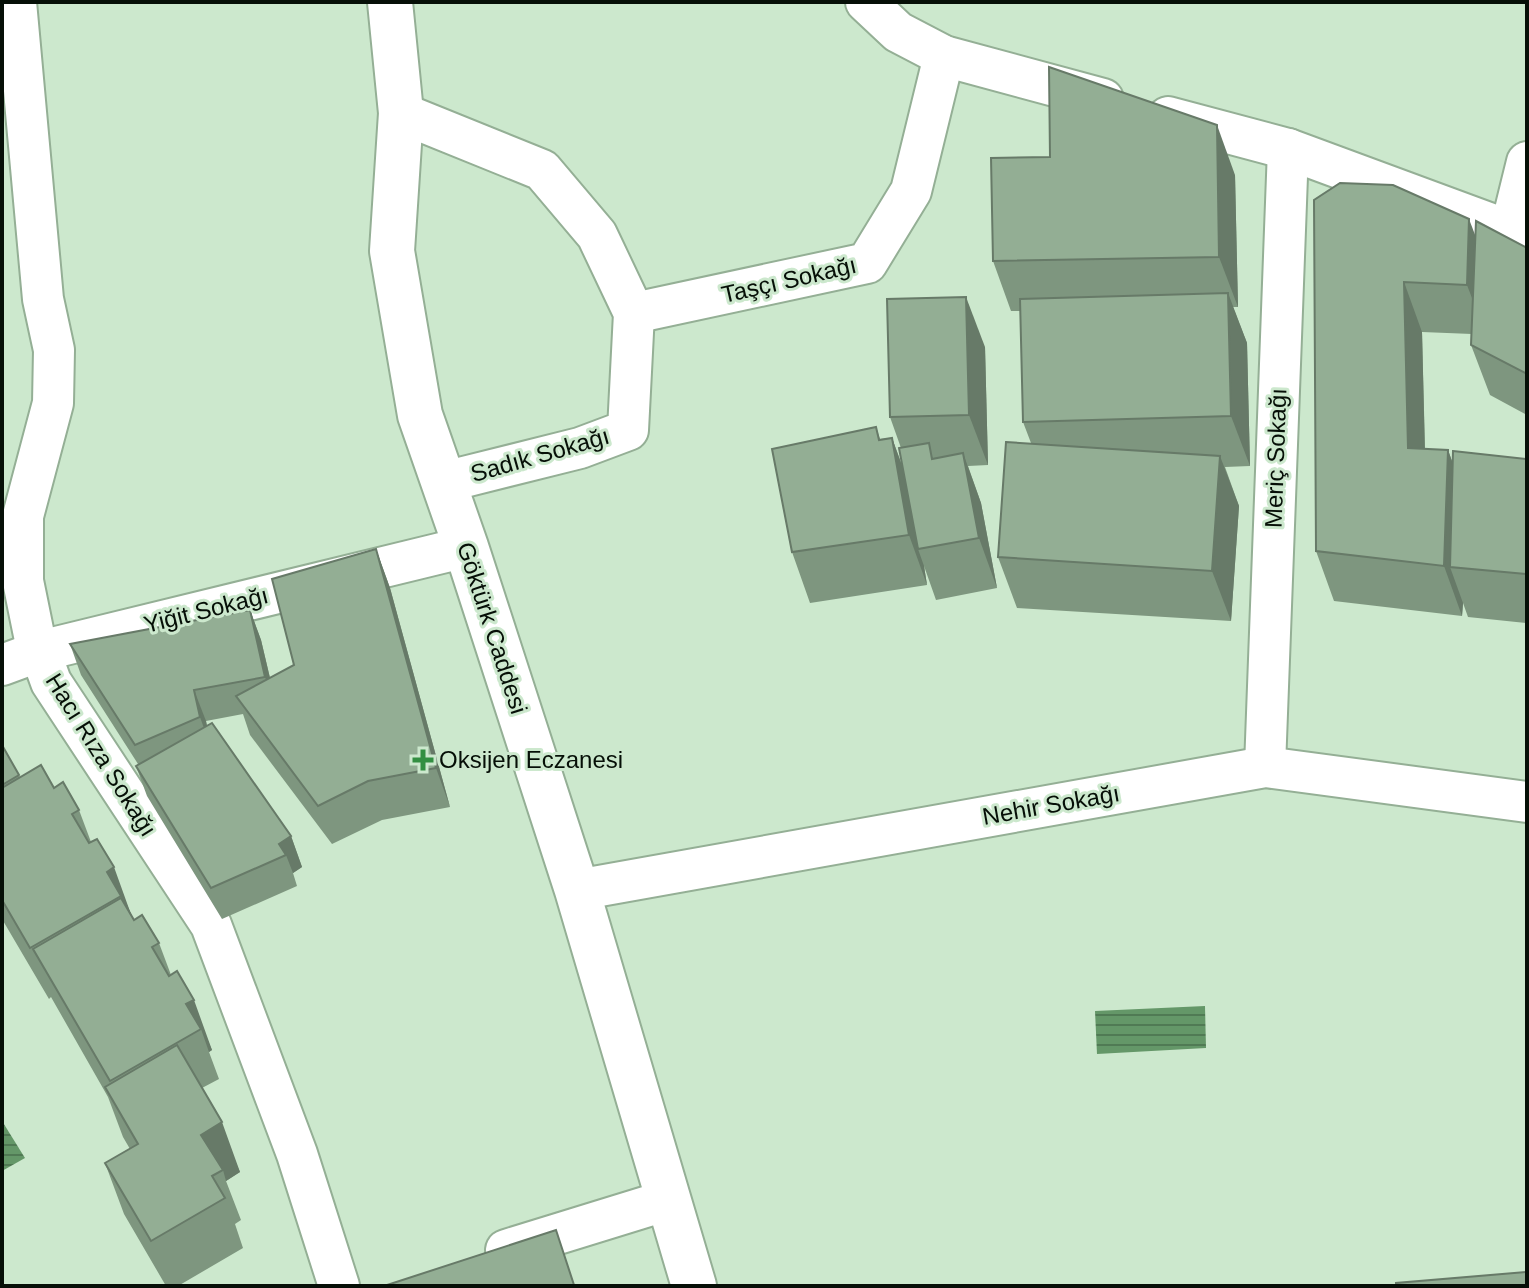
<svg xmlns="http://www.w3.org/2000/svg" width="1529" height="1288" viewBox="0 0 1529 1288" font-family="Helvetica,sans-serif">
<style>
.water{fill:url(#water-rules)}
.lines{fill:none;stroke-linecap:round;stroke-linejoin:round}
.street-casing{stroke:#94af95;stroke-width:44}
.secondary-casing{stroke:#94af95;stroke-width:48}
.street{stroke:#fff;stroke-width:40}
.secondary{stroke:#fff;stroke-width:44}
.wall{fill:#7e967f}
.shaded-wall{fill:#677a68}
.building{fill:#93ae94;stroke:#677a68;stroke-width:2}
.poi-dot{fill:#328f41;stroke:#cce8cd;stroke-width:3}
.labels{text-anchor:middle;stroke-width:6;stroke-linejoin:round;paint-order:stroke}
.street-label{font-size:24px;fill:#060f07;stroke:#cce8cd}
.poi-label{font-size:24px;fill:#060f07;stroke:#cce8cd;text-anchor:start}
</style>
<defs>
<pattern id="water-rules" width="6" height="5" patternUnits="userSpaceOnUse" patternTransform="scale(2)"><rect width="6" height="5" fill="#649768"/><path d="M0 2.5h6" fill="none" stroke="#507a54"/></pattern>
</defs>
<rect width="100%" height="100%" fill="#cce8cd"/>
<g class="water">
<polygon points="1205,1006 1206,1048 1097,1054 1095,1011"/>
<polygon points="2,1121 25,1158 2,1171"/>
</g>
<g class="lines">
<defs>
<g id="street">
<polyline points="16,2 43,299 54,350 53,403 23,516 23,581 34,635 51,682 211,925 297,1154 339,1286"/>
<polyline points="866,2 898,32 944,56 1103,99"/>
<polyline points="401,113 542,170 597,235 634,313 628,430 580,448 444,482"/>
<polyline points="1168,117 1288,149 1510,231 1527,240"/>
<polyline points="1510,231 1527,162"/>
<polyline points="634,313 867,263 911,191 944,56"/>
<polyline points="2,665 40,651 466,547"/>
<polyline points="1265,767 1288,149"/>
<polyline points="577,890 1265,767 1527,802"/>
<polyline points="506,1250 668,1200"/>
</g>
<polyline id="secondary" points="390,2 401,113 392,251 420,415 466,547 577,890 694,1286"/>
</defs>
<use href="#street" class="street-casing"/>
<use href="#secondary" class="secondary-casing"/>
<use href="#street" class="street"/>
<use href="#secondary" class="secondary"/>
</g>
<g class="wall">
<polygon points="1235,175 1238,307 1233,307 1247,343 1250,466 1225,467 1239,506 1231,621 1017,608 998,557 1031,443 1023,422 1021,311 1011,311 993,261"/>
<polygon points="1314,200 1475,235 1527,248 1527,415 1490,395 1471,345 1472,334 1422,332 1425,449 1448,450 1453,464 1527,459 1527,623 1468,617 1463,603 1462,616 1334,601 1316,551"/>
<polygon points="985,347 988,465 968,466 981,503 997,588 936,600 924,566 927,585 810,603 792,552 876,427 880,439 892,438 902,465 901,448 890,417"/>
<polygon points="376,549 390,588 450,807 382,820 332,844 250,735 243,714 206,721 207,726 291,836 302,867 293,873 297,886 222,919 147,796 136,766 138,764 81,675 70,644 250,610 261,640 270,678 294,665"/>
<polygon points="2,745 20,777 54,788 79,810 91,842 97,839 134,920 159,943 171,975 177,971 212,1050 209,1052 219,1079 202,1088 240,1172 226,1181 241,1220 235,1224 243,1248 178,1286 166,1286 124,1214 105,1163 130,1149 123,1137 108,1097 51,997 49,999 2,919"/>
</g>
<g class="shaded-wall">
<polygon points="1217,125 1235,175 1238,307 1219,257"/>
<polygon points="1469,219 1488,269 1486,335 1467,285"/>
<polygon points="1404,282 1422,332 1426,499 1408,448"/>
<polygon points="1228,293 1247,343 1250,466 1231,416"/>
<polygon points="966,297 985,347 988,465 969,415"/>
<polygon points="892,438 910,488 918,549 924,566 927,585 909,535"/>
<polygon points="1448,450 1466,500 1450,567 1463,603 1462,616 1444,566"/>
<polygon points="963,453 981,503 997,588 979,538"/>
<polygon points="1220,456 1239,506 1231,621 1212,571"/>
<polygon points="376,549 390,588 450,807 436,768"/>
<polygon points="250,610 261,640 277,708 265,677"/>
<polygon points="194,690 206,721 211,748 200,717"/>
<polygon points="291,836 302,867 293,873 286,855 279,844"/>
<polygon points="114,867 132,917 129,919 121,896 107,872"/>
<polygon points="194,1000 212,1050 209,1052 201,1029 186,1004"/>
<polygon points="222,1122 240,1172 226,1181 223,1170 201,1135"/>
</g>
<g class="building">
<polygon points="1049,67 1217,125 1219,257 993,261 991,158 1050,157"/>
<polygon points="1340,183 1393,185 1469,219 1467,285 1404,282 1408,448 1448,450 1444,566 1316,551 1314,200"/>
<polygon points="1476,221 1527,248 1527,374 1471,345"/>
<polygon points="1228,293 1231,416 1023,422 1020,299"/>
<polygon points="966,297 969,415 890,417 887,299"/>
<polygon points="876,427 879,440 892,438 909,535 792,552 772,449"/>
<polygon points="1006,442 1220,456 1212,571 998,557"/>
<polygon points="929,443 932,459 963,453 979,538 918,549 899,448"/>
<polygon points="1453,451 1527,459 1527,574 1450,567"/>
<polygon points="376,549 436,768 368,781 318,806 236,696 294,665 272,579"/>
<polygon points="250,610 265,677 194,690 200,717 135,745 70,644"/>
<polygon points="212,723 291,836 279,844 286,855 211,888 136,766"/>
<polygon points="2,745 19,775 2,785"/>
<polygon points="41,765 54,788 63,782 79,810 72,814 89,843 97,839 114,867 107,872 121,896 30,948 2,900 2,788"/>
<polygon points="121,898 134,920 142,915 159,943 152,947 169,976 177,971 194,1000 186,1004 201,1029 110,1081 33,949"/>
<polygon points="177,1045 222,1122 201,1135 223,1170 212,1176 225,1198 151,1241 105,1163 138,1144 105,1087"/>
<polygon points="556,1230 574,1285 570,1286 384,1286"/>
<polygon points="1527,1272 1527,1286 1396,1286 1396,1283"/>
</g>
<path class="poi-dot" d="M419 748h8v8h8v8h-8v8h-8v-8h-8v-8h8z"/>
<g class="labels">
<g class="street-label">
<text transform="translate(789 280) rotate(-13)" y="8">Taşçı Sokağı</text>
<text transform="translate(540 455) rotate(-16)" y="8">Sadık Sokağı</text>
<text transform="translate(1276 458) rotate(-88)" y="8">Meriç Sokağı</text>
<text transform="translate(206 610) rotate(-14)" y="8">Yiğit Sokağı</text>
<text transform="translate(492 628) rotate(72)" y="8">Göktürk Caddesi</text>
<text transform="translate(101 755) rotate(58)" y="8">Hacı Rıza Sokağı</text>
<text transform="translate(1051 805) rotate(-10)" y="8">Nehir Sokağı</text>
</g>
<g class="poi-label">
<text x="439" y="768">Oksijen Eczanesi</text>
</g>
</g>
<rect width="1529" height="1288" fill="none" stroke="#060f07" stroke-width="8"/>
</svg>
